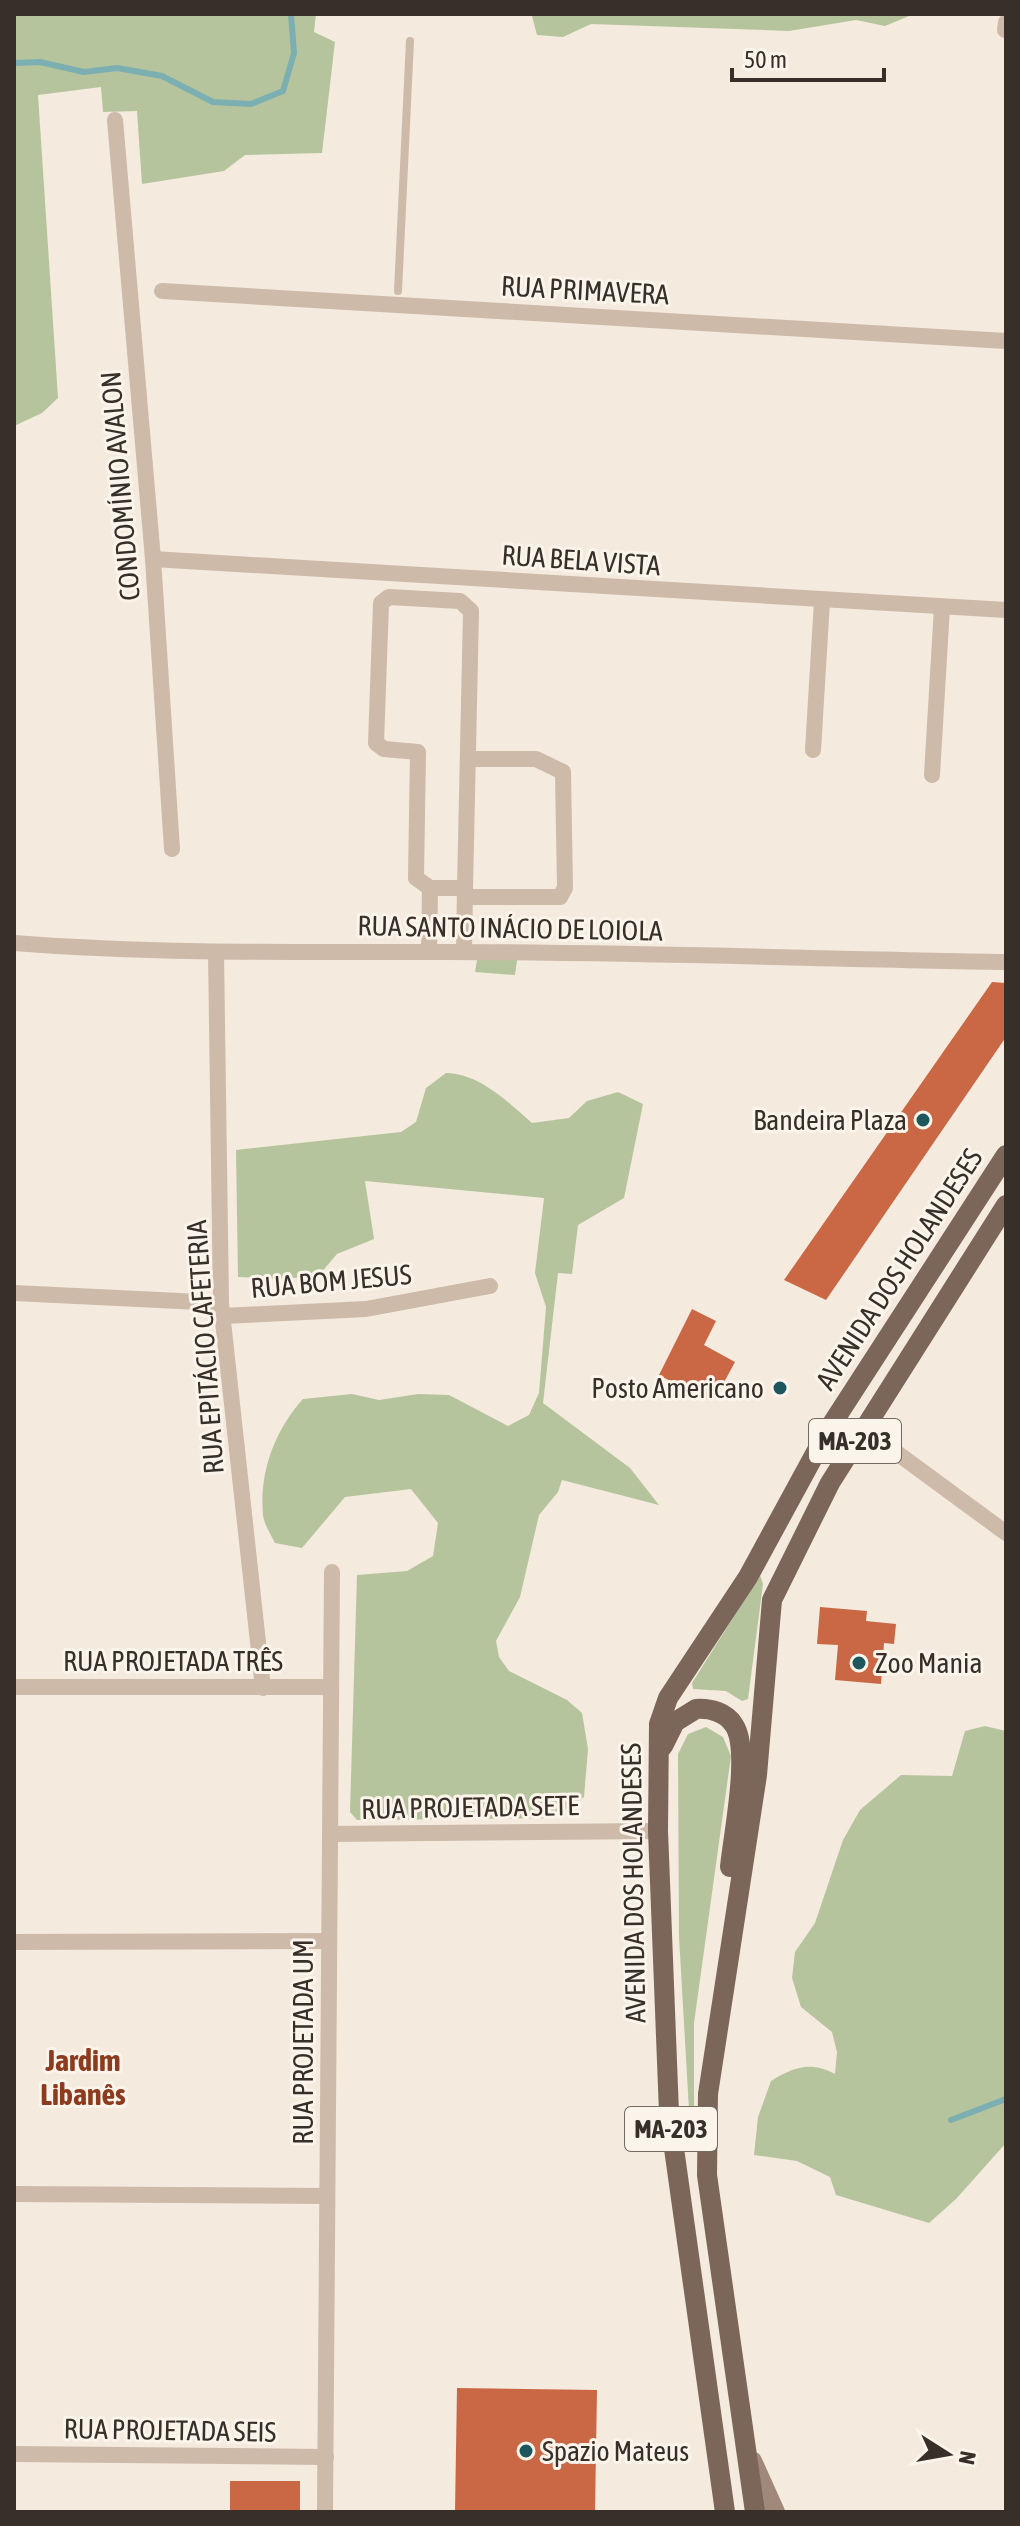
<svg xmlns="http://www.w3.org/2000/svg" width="1020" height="2526" viewBox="0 0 1020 2526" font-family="'Asap Condensed',sans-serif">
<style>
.green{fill:#b6c49d}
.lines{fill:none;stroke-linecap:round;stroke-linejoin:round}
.stream{stroke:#7cafb2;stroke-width:6}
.building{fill:#ca6845}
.service{stroke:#cdbaa9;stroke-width:8}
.minor{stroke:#cdbaa9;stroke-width:16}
.secondary{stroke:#a0897a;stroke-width:20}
.primary{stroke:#7c665a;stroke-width:20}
.poi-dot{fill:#1d575d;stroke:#fbf4eb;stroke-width:3}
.labels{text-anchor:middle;stroke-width:6;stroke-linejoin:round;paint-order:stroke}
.shield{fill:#fbf4eb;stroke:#736a63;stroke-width:2}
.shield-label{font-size:26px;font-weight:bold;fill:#392f29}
.street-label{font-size:28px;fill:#392f29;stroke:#fbf4eb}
.poi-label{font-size:28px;fill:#392f29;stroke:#fbf4eb;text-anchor:end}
.neighbourhood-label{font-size:30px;font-weight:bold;fill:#8c3b1f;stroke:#fbf4eb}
</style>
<rect width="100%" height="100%" fill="#f4eade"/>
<g class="green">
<polygon points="14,14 316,14 314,32 335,42 322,153 245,155 224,171 142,184 137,111 103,112 101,87 38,95 58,398 42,413 14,426"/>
<polygon points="524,14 914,14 885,26 856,20 789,31 591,24 563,37 537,35 532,16"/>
<polygon points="477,960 517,960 515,975 475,972"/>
<path d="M446,1073C480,1074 507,1101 532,1123L569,1118L587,1101L618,1092L643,1104L624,1198L578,1225L572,1274L558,1273L543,1403L630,1468L659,1505L562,1480L558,1492L539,1515L520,1597L496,1641L499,1657L509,1671L567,1700L582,1713L588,1749L584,1797L553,1818L357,1820L350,1812L357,1575L407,1571L433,1556L438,1523L411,1489L345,1497L302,1548L275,1543C271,1535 264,1524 263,1515C259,1472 275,1430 303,1399L352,1394L379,1400L418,1394L449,1395L508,1426L529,1415L539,1393L546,1307L535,1273L544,1198L365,1181L374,1239L337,1254L320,1274L287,1279L238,1277L236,1150L401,1132L416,1122L426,1088Z"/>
<polygon points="760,1575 763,1584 748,1699 742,1701 726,1691 693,1689 692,1683"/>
<path d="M985,1726L1006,1731V2143L956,2199L929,2223L836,2195L830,2177L797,2161L754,2155L758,2117L771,2081C794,2067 811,2061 835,2074L837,2052L832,2032L801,2007L792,1978L795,1952L815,1923L843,1840L860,1810L901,1775L952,1776L965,1731Z"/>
<polygon points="706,1727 723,1737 731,1756 694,2023 694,2130 690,2127 679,1937 678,1754 688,1734"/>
</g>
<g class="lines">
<g class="stream">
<polyline points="14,63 40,62 84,72 117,68 162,76 213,102 251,104 283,91 294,53 291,14"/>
<polyline points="951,2120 1006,2099"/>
</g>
</g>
<g class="building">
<polygon points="992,982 1006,983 1006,1037 826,1300 784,1280"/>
<polygon points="692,1309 716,1321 704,1345 735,1362 716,1397 709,1393 706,1400 659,1375"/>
<polygon points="820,1607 867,1611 866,1621 896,1624 894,1644 884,1643 881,1684 835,1680 838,1645 817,1644"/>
<polygon points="457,2388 597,2390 595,2512 455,2512"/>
<rect x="230" y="2481" width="70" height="31"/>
</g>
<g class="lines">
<polyline class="service" points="398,291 410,41"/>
<g class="minor">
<polyline points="1005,30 1006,22"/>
<polyline points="115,120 153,559 172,849"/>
<polyline points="162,291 1006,341"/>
<polyline points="153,559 1006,610"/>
<polyline points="813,750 822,601"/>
<polyline points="932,775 942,607"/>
<polyline points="430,888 416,878 418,752 384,749 376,743 381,603 389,597 460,601 471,611 465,888"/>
<polyline points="465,897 560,897 565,888 563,772 536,759 468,759"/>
<path d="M14,943C157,954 300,952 443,952C631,952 819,959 1006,962"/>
<polyline points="429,952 430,888 465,888 464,952"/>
<polyline points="216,953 221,1303 263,1688"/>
<polyline points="14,1293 221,1303"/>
<polyline points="223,1316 366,1309 490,1286"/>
<polyline points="863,1428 1006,1533"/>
<polyline points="14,1687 331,1687"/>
<polyline points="330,1834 658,1831"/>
<polyline points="14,1942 329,1941"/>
<polyline points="14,2194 327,2196"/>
<polyline points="14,2454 326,2457"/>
<polyline points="325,2512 332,1572"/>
</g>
<polyline class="secondary" points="752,2461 775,2512"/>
<g class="primary">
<path d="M663,1746L675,1722L696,1709C710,1708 726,1712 734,1725C751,1750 733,1835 730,1867"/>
<polyline points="725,2512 669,2113 658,1831 659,1724 668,1698 748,1577 828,1430 1006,1155"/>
<polyline points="755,2512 707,2175 708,2094 757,1775 772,1600 830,1483 1006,1205"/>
</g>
</g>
<g class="poi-dot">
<circle cx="923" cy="1120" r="8"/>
<circle cx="780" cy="1388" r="8"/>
<circle cx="859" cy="1663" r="8"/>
<circle cx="526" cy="2451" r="8"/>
</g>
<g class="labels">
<g class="shield">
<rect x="809" y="1419" width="92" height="44" rx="6"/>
<rect x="625" y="2107" width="92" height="44" rx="6"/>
</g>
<g class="shield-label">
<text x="855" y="1450">MA-203</text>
<text x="671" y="2138">MA-203</text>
</g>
<g class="street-label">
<text transform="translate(585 290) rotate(3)" y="10">RUA PRIMAVERA</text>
<text transform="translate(120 486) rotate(-95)" y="10">CONDOMÍNIO AVALON</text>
<text transform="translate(581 560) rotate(4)" y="10">RUA BELA VISTA</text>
<text transform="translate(510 928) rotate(1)" y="10">RUA SANTO INÁCIO DE LOIOLA</text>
<text transform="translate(899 1269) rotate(-57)" y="10">AVENIDA DOS HOLANDESES</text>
<text transform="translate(331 1281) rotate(-5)" y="10">RUA BOM JESUS</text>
<text transform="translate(205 1347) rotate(-94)" y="10">RUA EPITÁCIO CAFETERIA</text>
<text x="173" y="1671">RUA PROJETADA TRÊS</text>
<text transform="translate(470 1807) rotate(-1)" y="10">RUA PROJETADA SETE</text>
<text transform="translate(633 1883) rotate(-91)" y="10">AVENIDA DOS HOLANDESES</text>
<text transform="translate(303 2042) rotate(-90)" y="10">RUA PROJETADA UM</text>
<text transform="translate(170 2430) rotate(1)" y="10">RUA PROJETADA SEIS</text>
</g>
<g class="poi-label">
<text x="907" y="1130">Bandeira Plaza</text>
<text x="764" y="1398">Posto Americano</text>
<text x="875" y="1673" text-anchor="start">Zoo Mania</text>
<text x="542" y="2461" text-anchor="start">Spazio Mateus</text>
</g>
<g class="neighbourhood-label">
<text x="83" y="2071">Jardim<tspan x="83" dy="34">Libanês</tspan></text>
</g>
</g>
<rect width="1020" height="2526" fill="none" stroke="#392f29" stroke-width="32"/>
<g transform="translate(948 2454) rotate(101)" stroke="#fbf4eb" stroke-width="6" paint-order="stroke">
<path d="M0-6L14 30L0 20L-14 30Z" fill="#392f29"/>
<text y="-12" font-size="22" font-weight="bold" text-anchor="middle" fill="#392f29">N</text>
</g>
<path d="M732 68v12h152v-12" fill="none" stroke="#392f29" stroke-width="4"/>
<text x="744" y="68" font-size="24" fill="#392f29" stroke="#fbf4eb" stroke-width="6" paint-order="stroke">50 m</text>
</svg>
